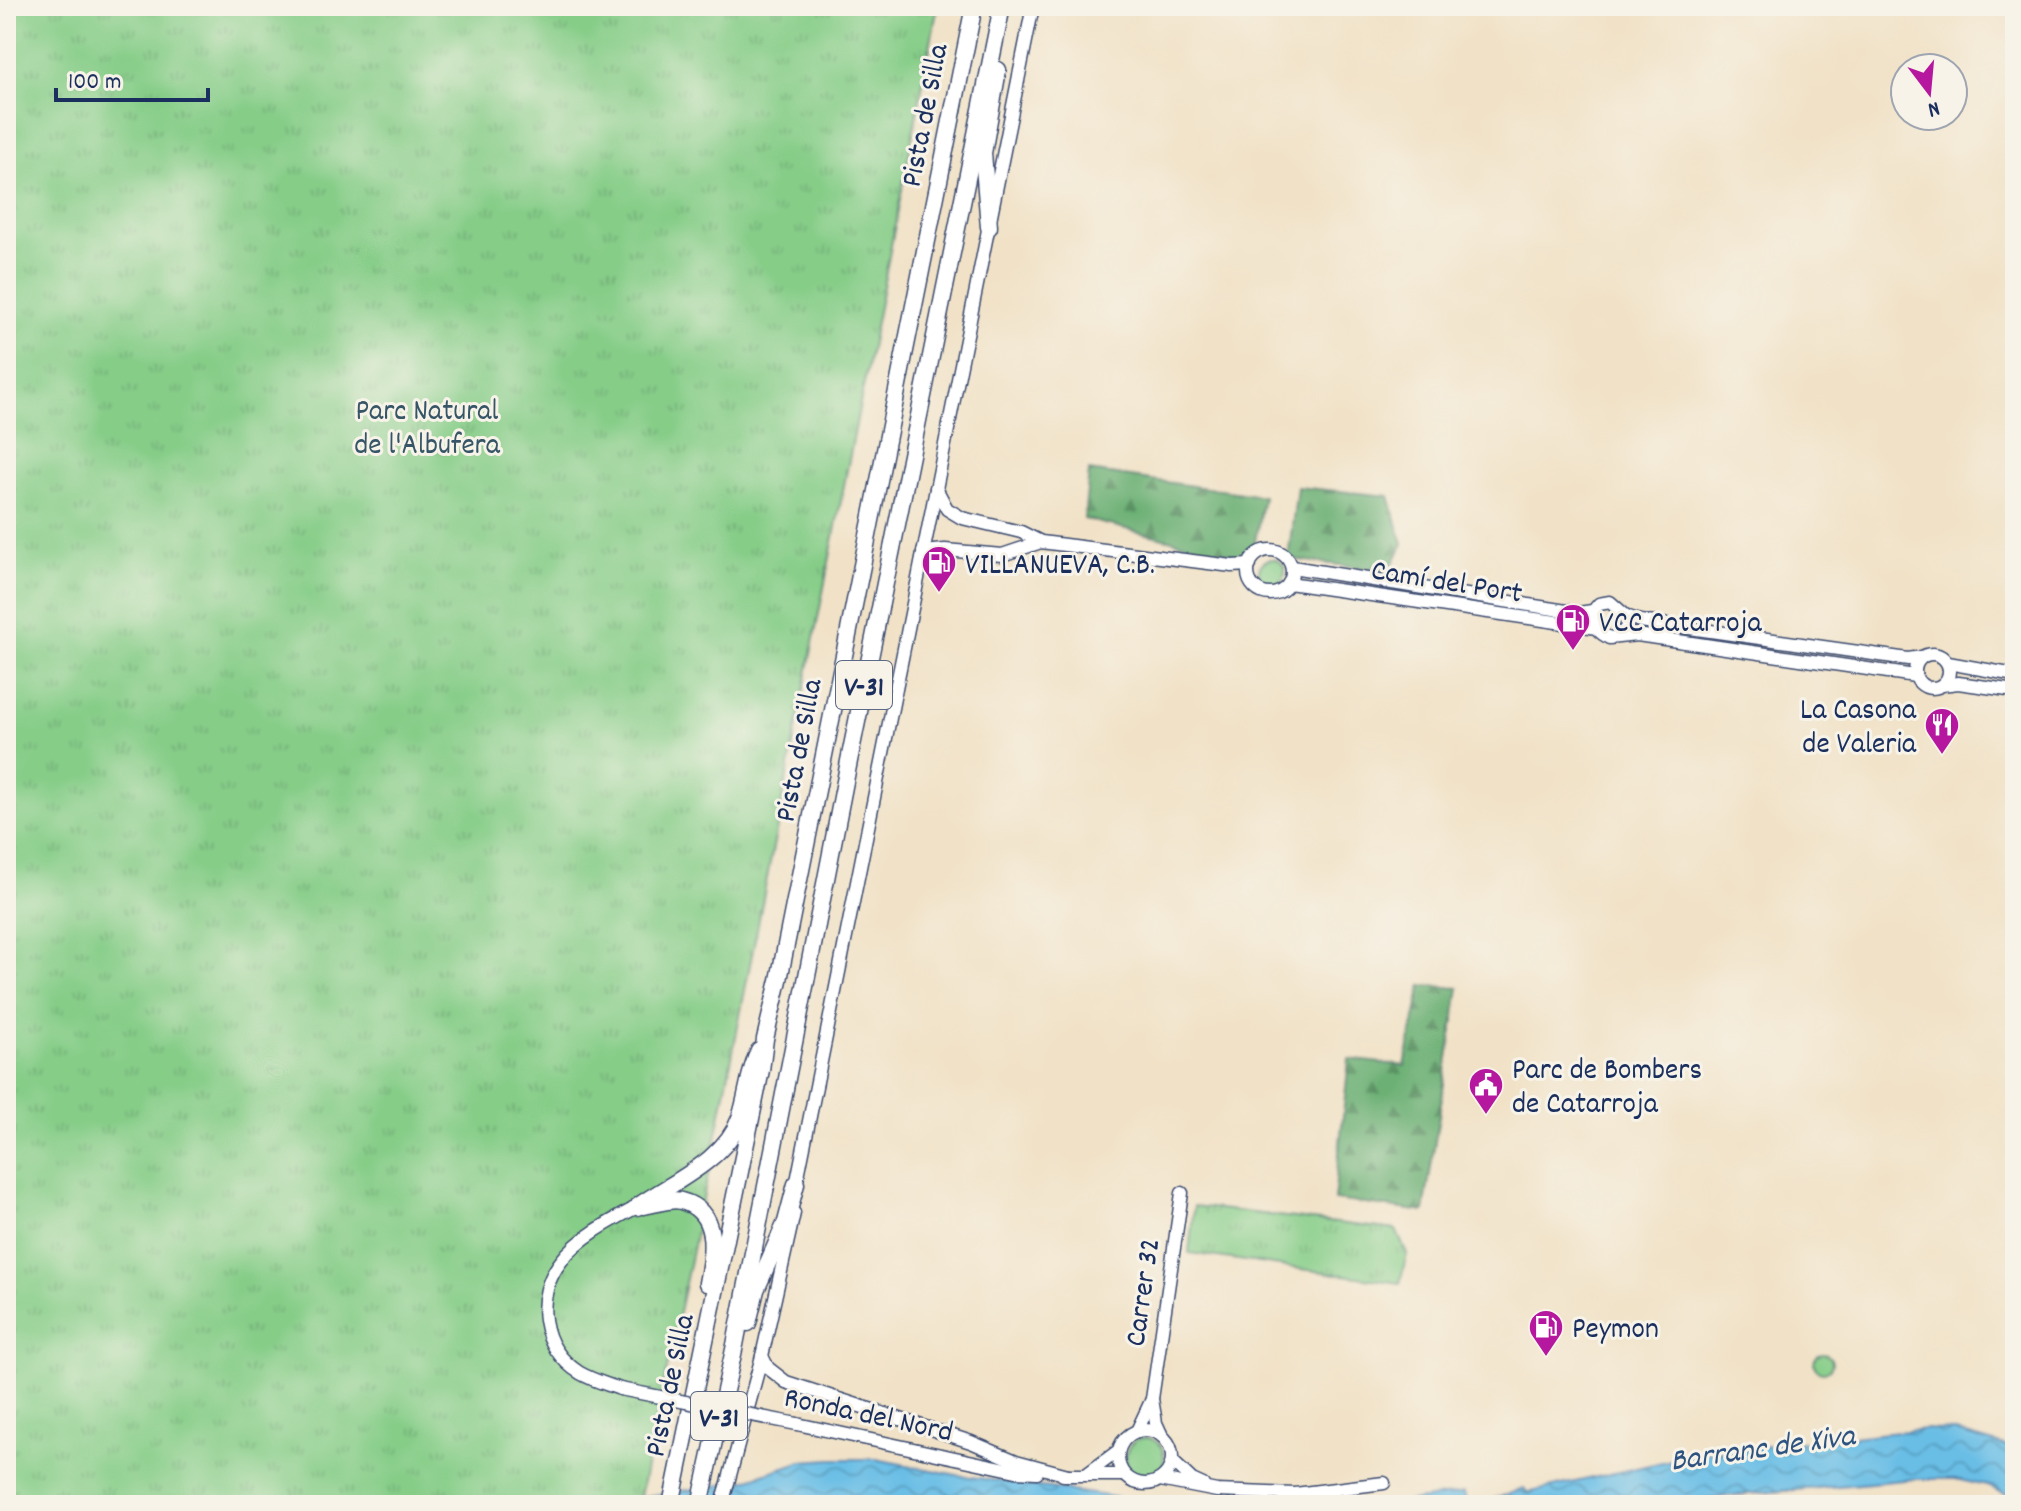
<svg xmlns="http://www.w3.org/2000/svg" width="2021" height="1511" viewBox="0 0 2021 1511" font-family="Dekko,sans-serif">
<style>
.green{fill:#86cd88;stroke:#507e73;stroke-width:2}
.forest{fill:url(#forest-firs);stroke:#447069;stroke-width:2}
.park{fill:url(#park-tufts);stroke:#507e73;stroke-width:2}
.water{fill:url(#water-waves);stroke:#4276a2;stroke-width:2}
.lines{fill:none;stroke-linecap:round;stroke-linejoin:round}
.secondary-casing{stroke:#3b4a6e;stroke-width:15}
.highway-casing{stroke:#3b4a6e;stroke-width:19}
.secondary{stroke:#fff;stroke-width:12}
.highway{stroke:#fff;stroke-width:16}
.secondary-bridge-casing{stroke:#3b4a6e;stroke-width:15;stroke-linecap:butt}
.secondary-bridge{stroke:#fff;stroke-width:12}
.labels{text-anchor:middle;stroke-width:6;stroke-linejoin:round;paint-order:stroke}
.shield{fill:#f7f3e8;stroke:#5d6a87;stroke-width:2}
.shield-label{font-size:28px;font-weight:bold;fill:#1b2f5e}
.street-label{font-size:30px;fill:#1b2f5e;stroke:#f7f3e8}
.park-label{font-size:30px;fill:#365668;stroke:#f7f3e8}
.poi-label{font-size:30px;fill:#1b2f5e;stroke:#f7f3e8;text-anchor:start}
.water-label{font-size:32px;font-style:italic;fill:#2e5380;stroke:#f7f3e8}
</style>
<defs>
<pattern id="forest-firs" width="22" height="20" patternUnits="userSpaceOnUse" patternTransform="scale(2)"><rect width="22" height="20" fill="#6cb074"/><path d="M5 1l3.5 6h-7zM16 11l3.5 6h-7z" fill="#589062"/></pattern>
<pattern id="park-tufts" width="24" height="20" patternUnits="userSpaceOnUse" patternTransform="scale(2)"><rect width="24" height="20" fill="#86cd88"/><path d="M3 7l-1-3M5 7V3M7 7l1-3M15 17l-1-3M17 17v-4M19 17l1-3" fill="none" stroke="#73b078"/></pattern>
<pattern id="water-waves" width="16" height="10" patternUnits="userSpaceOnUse" patternTransform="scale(2)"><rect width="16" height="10" fill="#69bee6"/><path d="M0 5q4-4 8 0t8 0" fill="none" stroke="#569bbe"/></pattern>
</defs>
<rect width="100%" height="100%" fill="#f7f3e8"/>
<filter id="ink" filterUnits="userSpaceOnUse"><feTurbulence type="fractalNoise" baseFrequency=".0125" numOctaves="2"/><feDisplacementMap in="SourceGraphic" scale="16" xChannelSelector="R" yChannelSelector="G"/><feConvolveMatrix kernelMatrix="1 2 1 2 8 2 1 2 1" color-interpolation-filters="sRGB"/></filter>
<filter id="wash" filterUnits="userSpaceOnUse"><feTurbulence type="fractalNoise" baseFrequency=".006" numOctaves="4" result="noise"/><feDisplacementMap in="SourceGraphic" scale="32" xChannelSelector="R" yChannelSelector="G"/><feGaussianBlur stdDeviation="1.8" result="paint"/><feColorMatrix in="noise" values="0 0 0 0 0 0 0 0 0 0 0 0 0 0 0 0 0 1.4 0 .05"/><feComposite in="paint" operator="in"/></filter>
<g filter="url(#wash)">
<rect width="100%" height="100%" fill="#f1e2c7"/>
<g class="green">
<circle cx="1272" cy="572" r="13"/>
<circle cx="1823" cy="1363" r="9"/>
<circle cx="1145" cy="1457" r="19"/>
</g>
<g class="forest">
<polygon points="1089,471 1263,496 1252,559 1084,519"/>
<polygon points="1297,487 1389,496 1403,544 1389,571 1288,559"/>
<polygon points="1422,985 1459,988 1424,1212 1334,1200 1349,1059 1405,1066"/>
</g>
<g class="park">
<polygon points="6,6 938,6 718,1128 638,1505 6,1505"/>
<polygon points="1194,1206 1396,1230 1407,1254 1400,1283 1189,1253"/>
</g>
<g class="water">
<polygon points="1926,1429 1952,1431 2015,1449 2015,1498 1987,1486 1955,1479 1915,1479 1727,1496 1681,1505 1475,1505 1524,1489 1527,1493 1702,1453"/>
<polygon points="832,1459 876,1459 957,1475 1170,1505 588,1505 740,1482 802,1461"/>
<polygon points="1464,1493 1467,1505 1384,1505"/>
</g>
</g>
<g filter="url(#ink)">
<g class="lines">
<defs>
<g id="secondary">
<polyline points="936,488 947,509 962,518 1021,532 1041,542 1232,566 1250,565"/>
<circle cx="1270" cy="572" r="22"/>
<polyline points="923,552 945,550 1002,555 1041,542"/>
<polyline points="1292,567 1579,613 1592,611"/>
<polyline points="1289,583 1597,628"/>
<polyline points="1626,616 1640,621 1908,659 1922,657"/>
<path d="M1620,636L1627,627L1626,616L1610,602L1599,604C1586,617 1594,630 1609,638L1637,635L1915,676"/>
<circle cx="1932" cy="671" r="17"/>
<polyline points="1948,663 2015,675"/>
<polyline points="1942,685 1958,683 2015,691"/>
<polyline points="795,1191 1033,6"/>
<polyline points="762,1356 768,1368 786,1382 971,1442 1016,1461 1068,1475"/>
<path d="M620,1389C606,1384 592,1380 580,1373C540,1348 533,1296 562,1260C580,1237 611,1221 637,1207"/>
<polyline points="797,1424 1016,1471 1037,1472"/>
<circle cx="1145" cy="1457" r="27"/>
<polyline points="1137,1431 1152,1399"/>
<polyline points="1162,1436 1156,1423 1152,1399 1182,1193"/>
<polyline points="1172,1461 1192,1480 1203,1485"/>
<polyline points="1087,1474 1118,1451"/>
<polyline points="1063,1475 1124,1475"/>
<polyline points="1160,1480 1217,1491 1295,1494 1384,1483"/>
<polyline points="722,1505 762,1356 794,1213"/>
</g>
<g id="highway">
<polyline points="989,227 983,153 998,70"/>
<path d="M643,1206C653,1205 671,1198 681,1201C720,1211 713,1254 707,1283"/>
<path d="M637,1207C672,1182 725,1161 740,1118C748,1095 748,1073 759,1051"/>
<polyline points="748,1323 756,1290 786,1222 796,1184"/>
<polyline points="671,1505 761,1070 765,1039 779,980 974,6"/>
<polyline points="700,1505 735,1345 849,761 1002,6"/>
</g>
</defs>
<use href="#secondary" class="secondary-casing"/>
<use href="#highway" class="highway-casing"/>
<use href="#secondary" class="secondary"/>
<use href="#highway" class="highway"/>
<defs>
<polyline id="secondary-bridge" points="620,1389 797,1424"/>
</defs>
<use href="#secondary-bridge" class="secondary-bridge-casing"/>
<use href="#secondary-bridge" class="secondary-bridge"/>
</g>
</g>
<defs>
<symbol id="fuel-pin" viewBox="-11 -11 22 30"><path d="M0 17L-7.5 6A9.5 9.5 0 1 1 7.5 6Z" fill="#b5179e" stroke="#f7f3e8"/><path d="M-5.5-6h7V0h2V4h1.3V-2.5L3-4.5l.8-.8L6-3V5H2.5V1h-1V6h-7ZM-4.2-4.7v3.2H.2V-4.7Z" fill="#fff"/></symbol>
<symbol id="restaurant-pin" viewBox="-11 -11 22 30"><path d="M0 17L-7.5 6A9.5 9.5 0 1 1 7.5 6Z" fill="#b5179e" stroke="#f7f3e8"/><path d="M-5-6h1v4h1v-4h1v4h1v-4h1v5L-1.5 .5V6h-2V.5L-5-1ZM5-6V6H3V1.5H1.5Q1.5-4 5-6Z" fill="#fff"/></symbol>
<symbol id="civic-pin" viewBox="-11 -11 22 30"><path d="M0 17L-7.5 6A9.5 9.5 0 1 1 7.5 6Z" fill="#b5179e" stroke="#f7f3e8"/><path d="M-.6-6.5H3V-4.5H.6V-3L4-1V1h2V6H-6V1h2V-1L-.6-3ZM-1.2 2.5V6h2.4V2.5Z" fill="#fff"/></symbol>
</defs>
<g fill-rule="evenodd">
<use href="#fuel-pin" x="919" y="543" width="40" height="54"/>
<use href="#fuel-pin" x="1553" y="601" width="40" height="54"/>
<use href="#restaurant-pin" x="1922" y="705" width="40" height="54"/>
<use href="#civic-pin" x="1466" y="1065" width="40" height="54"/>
<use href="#fuel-pin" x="1526" y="1307" width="40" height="54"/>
</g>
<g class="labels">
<g class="shield">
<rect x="836" y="661" width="56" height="48" rx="6"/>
<rect x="691" y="1392" width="56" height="48" rx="6"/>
</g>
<g class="shield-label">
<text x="864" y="695">V-31</text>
<text x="719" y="1426">V-31</text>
</g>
<g class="street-label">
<text transform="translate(923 115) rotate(-79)" y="10">Pista de Silla</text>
<text transform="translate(1447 580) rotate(9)" y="10">Camí del Port</text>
<text transform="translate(797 750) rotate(-79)" y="10">Pista de Silla</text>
<text transform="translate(1141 1292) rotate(-82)" y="10">Carrer 32</text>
<text transform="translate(668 1385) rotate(-78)" y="10">Pista de Silla</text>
<text transform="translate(869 1413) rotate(12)" y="10">Ronda del Nord</text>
</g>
<g class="park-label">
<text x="427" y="419">Parc Natural<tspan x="427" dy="34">de l'Albufera</tspan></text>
</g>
<g class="poi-label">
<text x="965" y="573">VILLANUEVA, C.B.</text>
<text x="1599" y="631">VCC Catarroja</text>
<text x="1916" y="718" text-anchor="end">La Casona<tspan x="1916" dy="34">de Valeria</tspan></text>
<text x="1512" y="1078">Parc de Bombers<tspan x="1512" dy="34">de Catarroja</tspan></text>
<text x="1572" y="1337">Peymon</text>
</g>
<g class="water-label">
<text transform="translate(1762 1446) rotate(-8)" y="11">Barranc de Xiva</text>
</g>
</g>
<rect width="2021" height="1511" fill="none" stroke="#f7f3e8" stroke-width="32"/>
<g transform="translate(1929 92) rotate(164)"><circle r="38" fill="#f7f3e8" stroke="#9fa5b1" stroke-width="2"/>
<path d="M0-6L14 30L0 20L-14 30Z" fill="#b5179e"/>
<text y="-12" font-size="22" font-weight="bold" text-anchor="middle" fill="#1b2f5e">N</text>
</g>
<path d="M56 88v12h152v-12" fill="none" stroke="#1b2f5e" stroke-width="4"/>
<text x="68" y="88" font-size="24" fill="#1b2f5e" stroke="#f7f3e8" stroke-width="6" paint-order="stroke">100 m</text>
</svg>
